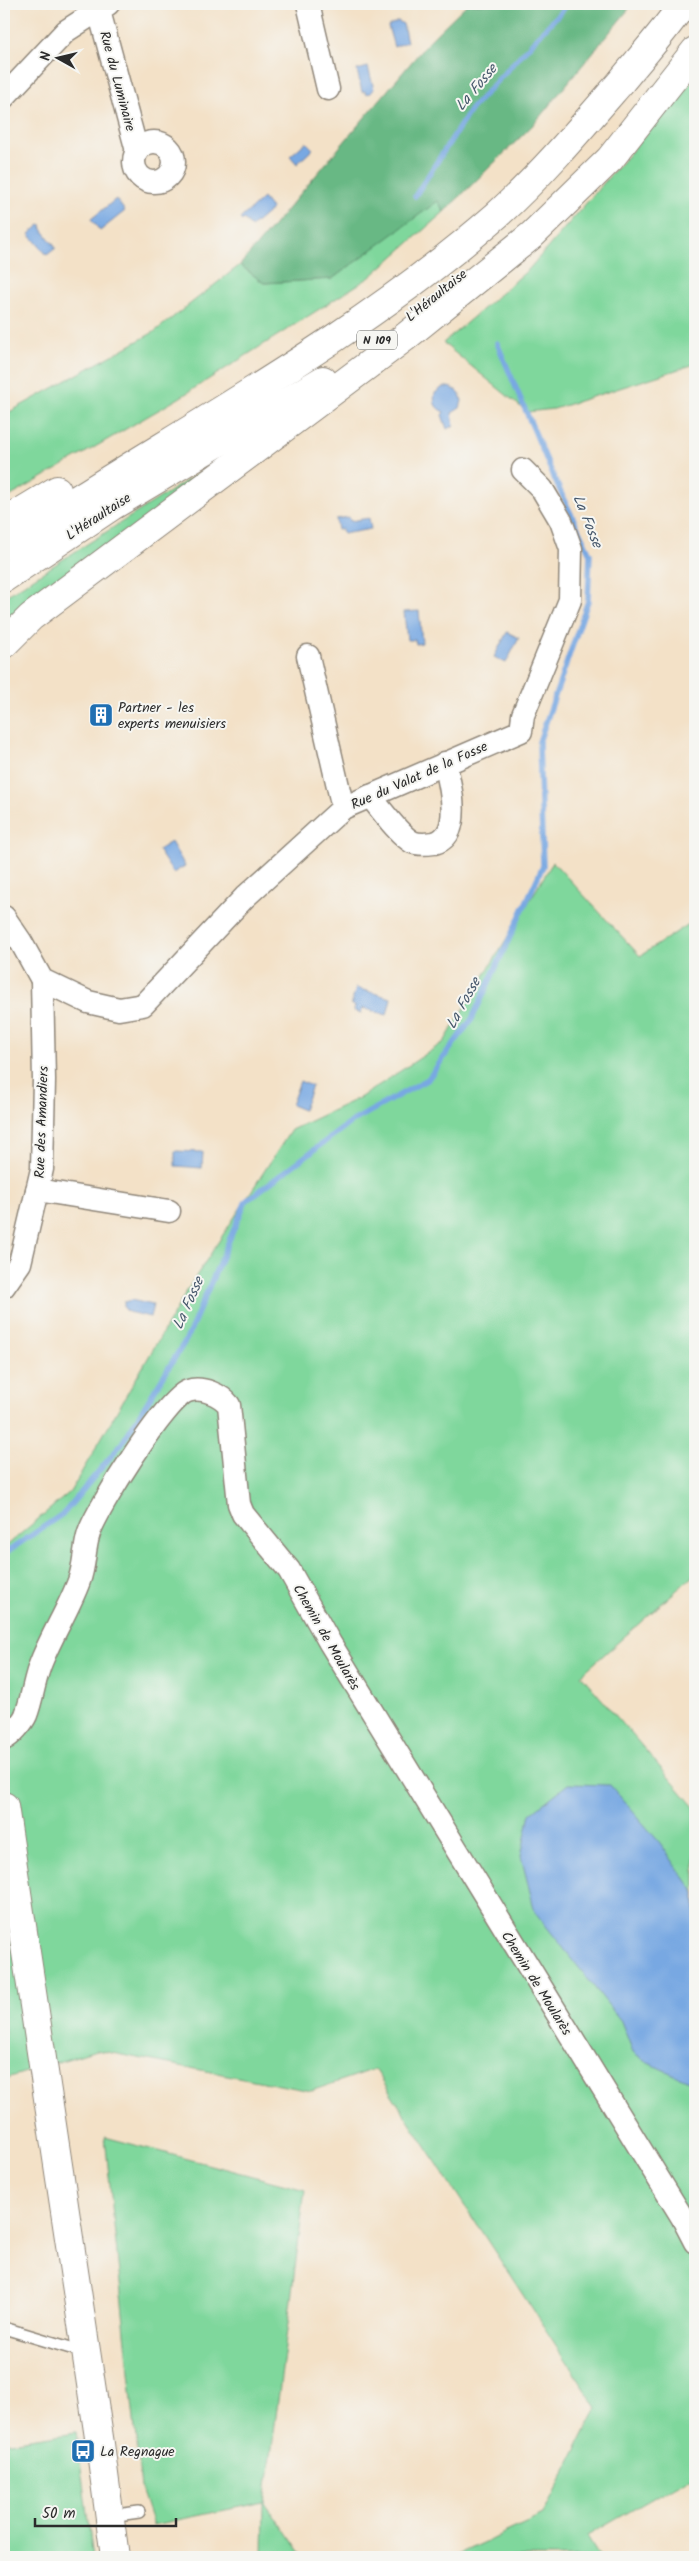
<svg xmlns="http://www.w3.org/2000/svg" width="699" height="2561" viewBox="0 0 699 2561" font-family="Kalam,sans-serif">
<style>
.green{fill:#7fd79c;stroke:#558164}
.forest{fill:#67b884;stroke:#497258}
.water{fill:#78a8e2;stroke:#526a86}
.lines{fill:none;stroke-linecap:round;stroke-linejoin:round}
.stream{stroke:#78a8e2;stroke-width:5.5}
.service-casing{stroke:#8f8679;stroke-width:14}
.minor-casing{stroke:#8f8679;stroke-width:25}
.tertiary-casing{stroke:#8f8679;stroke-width:30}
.trunk-casing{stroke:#8f8679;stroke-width:30}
.service{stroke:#fff;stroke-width:11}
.minor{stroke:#fff;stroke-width:22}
.tertiary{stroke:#fff;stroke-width:28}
.trunk{stroke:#fff;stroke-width:28}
.labels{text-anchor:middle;stroke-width:4;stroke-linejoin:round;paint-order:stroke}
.shield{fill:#f6f6f2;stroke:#686867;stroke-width:1}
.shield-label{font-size:12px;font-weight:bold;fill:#2b2b2b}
.street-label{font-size:14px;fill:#2b2b2b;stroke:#f6f6f2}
.poi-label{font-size:14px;fill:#2b2b2b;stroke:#f6f6f2;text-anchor:start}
.water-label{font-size:15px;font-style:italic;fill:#46576b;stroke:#f6f6f2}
</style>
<rect width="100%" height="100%" fill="#f6f6f2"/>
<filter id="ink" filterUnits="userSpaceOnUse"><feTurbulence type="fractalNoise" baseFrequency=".02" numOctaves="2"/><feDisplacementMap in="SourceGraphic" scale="10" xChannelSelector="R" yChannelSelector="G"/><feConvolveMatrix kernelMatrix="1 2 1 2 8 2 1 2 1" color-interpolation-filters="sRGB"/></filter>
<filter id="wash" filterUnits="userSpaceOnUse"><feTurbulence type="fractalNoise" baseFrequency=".0096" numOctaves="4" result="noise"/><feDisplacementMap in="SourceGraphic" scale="20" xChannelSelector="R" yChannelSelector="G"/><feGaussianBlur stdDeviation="1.12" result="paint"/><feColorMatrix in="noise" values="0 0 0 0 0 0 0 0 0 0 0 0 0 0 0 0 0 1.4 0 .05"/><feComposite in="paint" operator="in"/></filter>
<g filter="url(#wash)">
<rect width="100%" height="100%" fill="#f3e1c7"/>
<g class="green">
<polygon points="695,78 695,364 554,409 527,412 443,343 529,269"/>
<polygon points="438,200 444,212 370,277 179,398 4,500 4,415 154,332 240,265 264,283 332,279"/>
<polygon points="205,469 208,474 4,634 4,597"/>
<polygon points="553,862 640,956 695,920 695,1574 581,1675 695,1808 695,2474 587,2536 600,2557 452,2557 543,2515 597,2408 375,2069 311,2091 96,2050 4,2079 4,1548 70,1492 191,1284 291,1130 361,1097 444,1042"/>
<polygon points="105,2137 305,2190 265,2502 302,2557 263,2557 264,2502 153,2525 141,2489"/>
<polygon points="76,2432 93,2557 4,2557 4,2443"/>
</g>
<polygon class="forest" points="467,4 633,4 533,125 444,212 438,201 332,279 264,283 240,265 431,39"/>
<g class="water">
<polygon points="398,21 403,24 407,42 394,47 388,26"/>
<polygon points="368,67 374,89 371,93 366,94 365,91 362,92 357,70"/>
<polygon points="306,142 313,149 297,164 290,156"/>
<polygon points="263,198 272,209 251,227 244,219 242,221 240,219"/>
<polygon points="116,199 125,211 100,231 91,219"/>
<polygon points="41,224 42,229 56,248 47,255 29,234"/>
<path d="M443,387C452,386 461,391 462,401L460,408L452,413L454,426L447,429L442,415L444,412C435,408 433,403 435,393Z"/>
<polygon points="349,517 350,521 369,518 371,529 343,534 342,529 338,530 336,519"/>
<polygon points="419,611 422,643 416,644 415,640 407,640 404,612"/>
<polygon points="507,632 519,638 506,663 494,657"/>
<polygon points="171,842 185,866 173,873 158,850"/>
<polygon points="356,988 391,998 387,1015 362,1008 361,1013 354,1011 355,1006 351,1005"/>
<polygon points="300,1081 312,1086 303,1110 291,1105"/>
<polygon points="175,1151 203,1152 202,1168 175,1166"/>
<polygon points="131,1300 153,1305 150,1317 128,1312 124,1308 124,1302"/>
<polygon points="568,1784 610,1785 660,1843 695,1893 695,2081 691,2082 648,2063 633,2052 621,2021 535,1912 521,1856 530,1814"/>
</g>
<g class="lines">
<g class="stream">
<polyline points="415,196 471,109 568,4"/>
<polyline points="4,1554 64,1513 122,1443 187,1338 246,1201 351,1122 428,1079 472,1019 543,866 539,742 588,601 590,554 555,480 497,343"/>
</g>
</g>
</g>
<g filter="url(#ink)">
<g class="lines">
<defs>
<g id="service">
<polyline points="4,2328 84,2352"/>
<polyline points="110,2516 139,2512"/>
</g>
<g id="minor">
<polyline points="308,4 328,89"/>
<polyline points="99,11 137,151"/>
<polyline points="4,97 66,31 108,4"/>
<circle cx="154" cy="162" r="20"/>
<polyline points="308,656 343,808"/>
<path d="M370,796C380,808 399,835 412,842C419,845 427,844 434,843C464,836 450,783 445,763"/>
<polyline points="4,917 21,942 42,980 88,1002 119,1009 143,1005 245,897 343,808 521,731 523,715 570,600 571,549 561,521 542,489 523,470"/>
<polyline points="37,1190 169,1211"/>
<polyline points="4,1286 20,1263 42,1169 44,1080 42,980"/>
<path d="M4,1739C11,1736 23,1722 26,1715C33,1697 34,1678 42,1660C53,1633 69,1608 79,1581C85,1565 84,1548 89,1533C97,1509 167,1397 188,1391C202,1386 221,1395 229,1405L239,1504L243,1514L289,1570L330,1643L682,2217L695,2242"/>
</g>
<polyline id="tertiary" points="4,1806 100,2444 115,2557"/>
<g id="trunk">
<polyline points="4,522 57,490"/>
<path d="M4,546C169,437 347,346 497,215C541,175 581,128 620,83C641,57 664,32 683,4"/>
<polyline points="4,578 112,506 323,380"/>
<polyline points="4,644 31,617 404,338 532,235 610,159 695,51"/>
</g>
</defs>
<use href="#service" class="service-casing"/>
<use href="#minor" class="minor-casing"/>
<use href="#tertiary" class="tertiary-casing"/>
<use href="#trunk" class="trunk-casing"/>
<use href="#service" class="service"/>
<use href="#minor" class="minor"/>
<use href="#tertiary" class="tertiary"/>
<use href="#trunk" class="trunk"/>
</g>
</g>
<defs>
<symbol id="building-square" viewBox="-11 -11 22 22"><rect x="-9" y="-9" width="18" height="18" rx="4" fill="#1f6fb2" stroke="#f6f6f2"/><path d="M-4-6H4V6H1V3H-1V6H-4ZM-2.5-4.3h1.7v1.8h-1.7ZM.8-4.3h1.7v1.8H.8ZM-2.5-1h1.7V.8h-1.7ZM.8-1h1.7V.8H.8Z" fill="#fff"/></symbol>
<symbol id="bus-square" viewBox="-11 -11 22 22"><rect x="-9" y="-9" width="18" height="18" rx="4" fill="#1f6fb2" stroke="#f6f6f2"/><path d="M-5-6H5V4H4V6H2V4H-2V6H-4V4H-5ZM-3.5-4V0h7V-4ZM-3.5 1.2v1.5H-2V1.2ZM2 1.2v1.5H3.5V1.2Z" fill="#fff"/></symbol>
</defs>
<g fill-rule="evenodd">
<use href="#building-square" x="87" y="701" width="28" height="28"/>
<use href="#bus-square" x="69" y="2437" width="28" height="28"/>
</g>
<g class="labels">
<rect class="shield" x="357" y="330.5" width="40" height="19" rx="4"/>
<g class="shield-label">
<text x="377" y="344">N 109</text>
</g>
<g class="street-label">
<text transform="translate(118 81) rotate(75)" y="5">Rue du Luminaire</text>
<text transform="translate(436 295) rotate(-39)" y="5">L'Héraultaise</text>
<text transform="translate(98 516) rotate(-33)" y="5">L'Héraultaise</text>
<text transform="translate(419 775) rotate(-24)" y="5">Rue du Valat de la Fosse</text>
<text transform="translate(41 1122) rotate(-88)" y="5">Rue des Amandiers</text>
<text transform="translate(327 1637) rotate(60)" y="5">Chemin de Moularès</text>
<text transform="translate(537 1983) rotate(58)" y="5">Chemin de Moularès</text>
</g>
<g class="poi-label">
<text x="118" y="712">Partner - les<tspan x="118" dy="16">experts menuisiers</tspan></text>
<text x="100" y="2456">La Regnague</text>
</g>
<g class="water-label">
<text transform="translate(476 87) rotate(-50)" y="5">La Fosse</text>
<text transform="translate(588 521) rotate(68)" y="5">La Fosse</text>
<text transform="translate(463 1003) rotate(-61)" y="5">La Fosse</text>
<text transform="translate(188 1303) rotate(-66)" y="5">La Fosse</text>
</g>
</g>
<rect width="699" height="2561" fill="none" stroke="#f6f6f2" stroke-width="20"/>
<g transform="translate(58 58) rotate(278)" stroke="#f6f6f2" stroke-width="4" paint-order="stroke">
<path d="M0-4L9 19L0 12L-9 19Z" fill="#2b2b2b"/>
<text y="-8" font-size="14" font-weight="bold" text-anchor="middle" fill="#2b2b2b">N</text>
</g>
<path d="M35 2518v8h141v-8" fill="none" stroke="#2b2b2b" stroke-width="2.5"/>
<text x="42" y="2518" font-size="15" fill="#2b2b2b" stroke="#f6f6f2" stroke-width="4" paint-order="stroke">50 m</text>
</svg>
